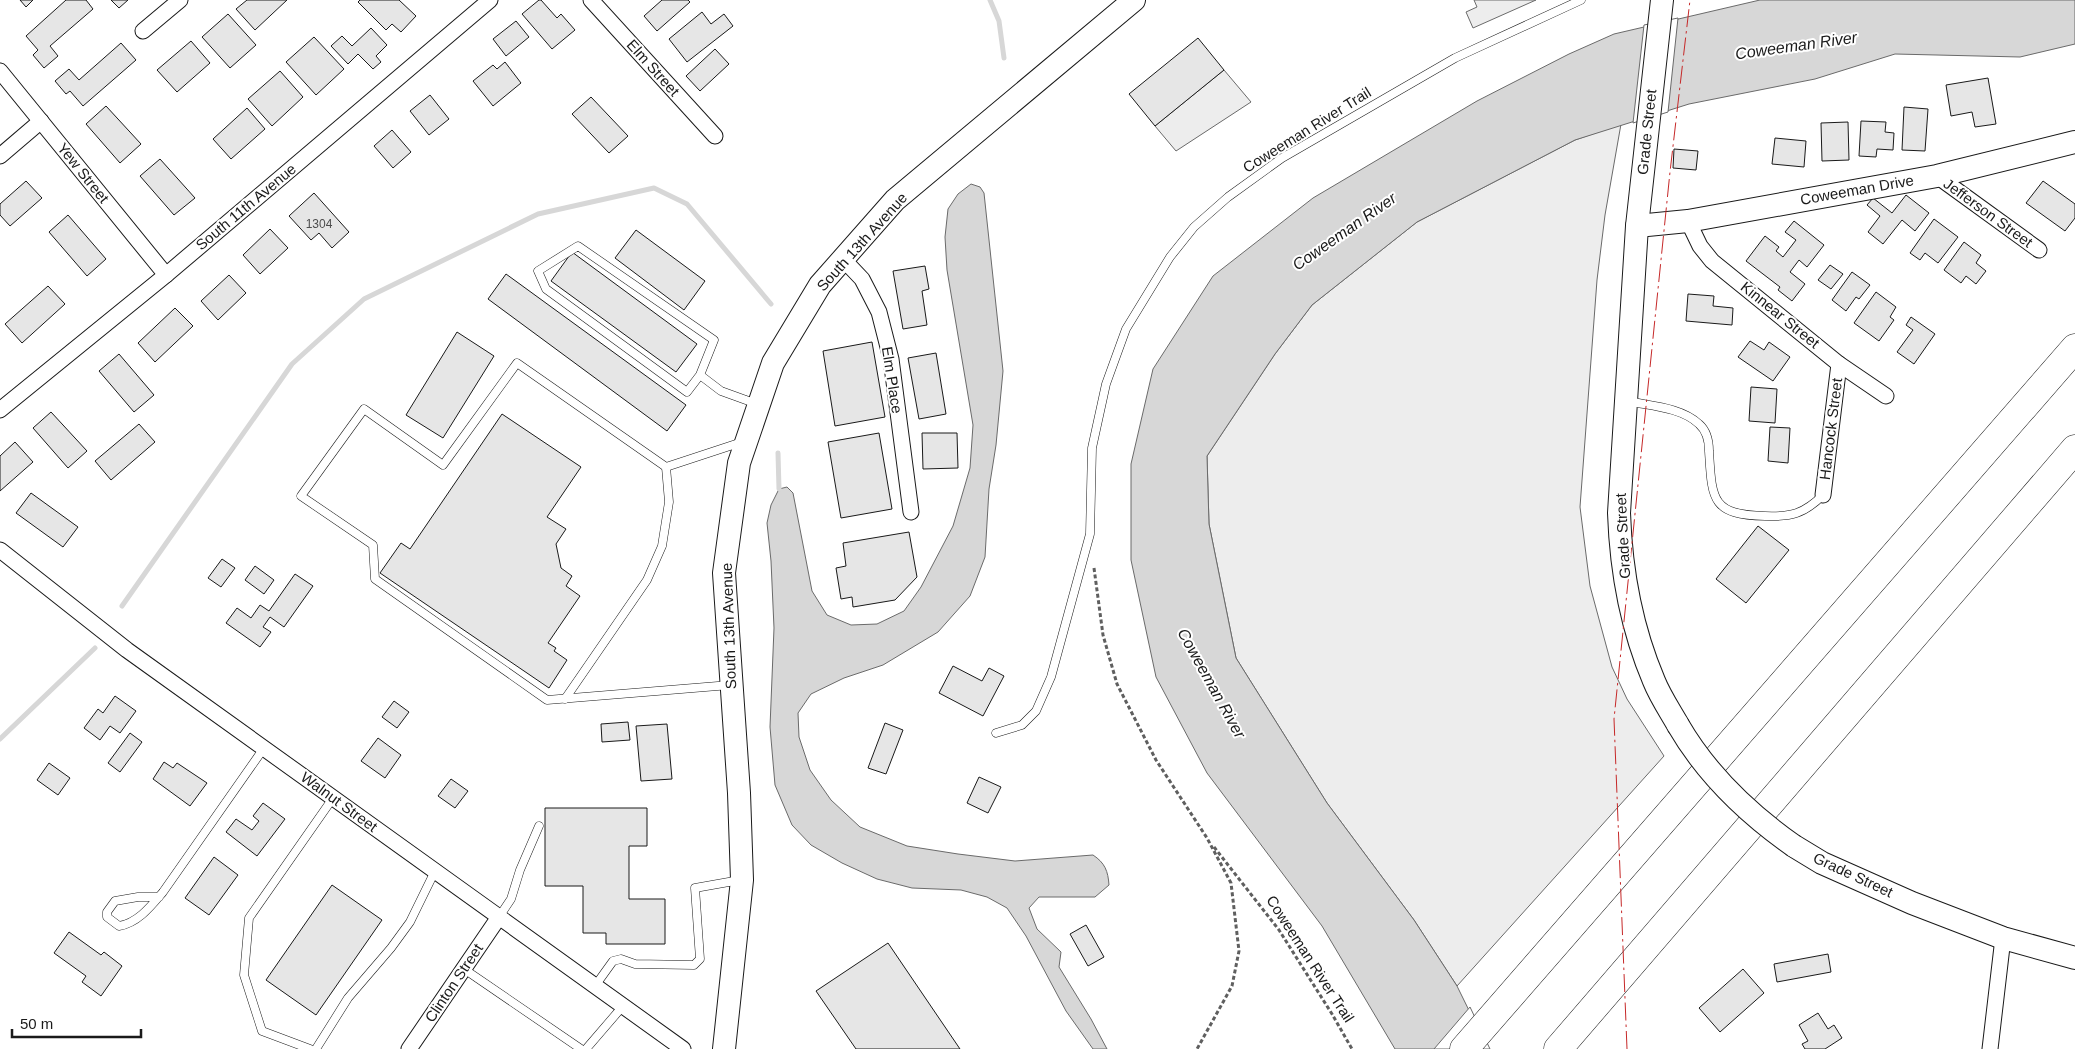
<svg xmlns="http://www.w3.org/2000/svg" width="2075" height="1049" viewBox="0 0 2075 1049" font-family="Arial,sans-serif">
<style>
.built{fill:#ededed;stroke:#6a6a6a}
.water{fill:#d7d7d7;stroke:#6a6a6a}
.pier{fill:#fff;stroke:#6a6a6a}
.lines{fill:none;stroke-linecap:round;stroke-linejoin:round}
.stream{stroke:#d7d7d7;stroke-width:5}
.building{fill:#e6e6e6;stroke:#1a1a1a}
.lane-casing{stroke:#1a1a1a;stroke-width:9}
.street-casing{stroke:#1a1a1a;stroke-width:17}
.secondary-casing{stroke:#1a1a1a;stroke-width:24}
.highway-casing{stroke:#1a1a1a;stroke-width:29}
.path{stroke:#5f5f5f;stroke-width:3;stroke-dasharray:4 2.5;stroke-linecap:butt}
.lane{stroke:#fff;stroke-width:8}
.street{stroke:#fff;stroke-width:15}
.secondary{stroke:#fff;stroke-width:22}
.highway{stroke:#fff;stroke-width:28}
.secondary-bridge-casing{stroke:#1a1a1a;stroke-width:24;stroke-linecap:butt}
.secondary-bridge{stroke:#fff;stroke-width:22}
.power{stroke:#c62828;stroke-width:1;stroke-dasharray:18 4 2.5 4;stroke-linecap:butt}
.labels{text-anchor:middle;stroke-width:4;stroke-linejoin:round;paint-order:stroke}
.number-label{font-size:12px;fill:#4d4d4d}
.street-label{font-size:15px;fill:#1a1a1a;stroke:#fff}
.water-label{font-size:16px;font-style:italic;fill:#1a1a1a;stroke:#fff}
</style>
<rect width="100%" height="100%" fill="#fff"/>
<g class="built">
<polygon points="1474,0 1536,0 1473,28 1466,12 1477,7"/>
<polygon points="1224,70 1251,102 1176,151 1155,126"/>
<polygon points="1621,124 1605,215 1597,280 1580,507 1590,586 1612,667 1627,699 1664,756 1457,986 1414,920 1327,803 1236,658 1209,524 1207,456 1275,354 1312,305 1417,222 1575,140"/>
</g>
<g class="water">
<polygon points="1760,0 2075,0 2075,44 2020,57 1895,54 1815,79 1689,104 1575,140 1417,222 1312,305 1275,354 1207,456 1209,524 1236,658 1327,803 1414,920 1457,986 1488,1049 1395,1049 1322,926 1207,773 1156,677 1131,560 1131,464 1153,369 1213,276 1313,198 1477,101 1569,54 1614,34"/>
<path d="M971,184L980,187L984,193L1003,371L996,445L989,489L985,557L970,596L938,632L883,665L844,678L811,694L798,713L799,737L810,770L831,800L860,827L907,846L958,854L1015,861L1093,855C1105,863 1108,871 1109,885L1095,897H1039L1029,908L1037,929L1061,952L1059,967L1091,1019L1107,1049H1093L1066,1011L1026,936L1007,908L987,897L961,890L912,888L877,879L842,863L811,845L792,825L775,785L770,727L774,628L771,561L767,523L771,505L779,489L787,487L793,493L812,591L827,615L851,625L877,624L904,611L921,587L953,526L970,468L973,425L947,270L945,237L948,209L958,194Z"/>
</g>
<g class="pier">
<polygon points="1678,18 1668,112 1633,123 1644,25"/>
<polygon points="1470,1007 1490,1049 1434,1049"/>
</g>
<g class="lines">
<g class="stream">
<polyline points="990,0 999,21 1004,58"/>
<polyline points="778,453 779,489"/>
<polyline points="122,606 292,364 364,299 538,214 654,188 687,204 771,304"/>
<polyline points="0,739 95,648"/>
</g>
</g>
<g class="building">
<polygon points="20,0 33,0 26,7"/>
<polygon points="66,0 86,0 93,9 50,46 58,56 44,68 33,55 38,50 26,36"/>
<polygon points="111,0 128,0 119,8"/>
<polygon points="247,0 287,0 255,30 236,9"/>
<polygon points="360,0 399,0 416,16 401,32 392,24 386,30 358,2"/>
<polygon points="539,0 541,0 557,18 561,14 575,30 552,49 522,14"/>
<polygon points="662,0 688,0 690,2 657,31 644,16"/>
<polygon points="702,12 711,24 724,14 733,26 687,62 669,39"/>
<polygon points="228,14 256,45 230,68 202,37"/>
<polygon points="516,21 529,37 506,56 493,39"/>
<polygon points="371,28 387,45 376,56 381,62 373,69 358,54 348,64 331,46 342,36 352,46"/>
<polygon points="314,37 344,69 316,95 286,62"/>
<polygon points="1198,38 1224,70 1155,126 1129,94"/>
<polygon points="191,41 210,63 177,92 157,70"/>
<polygon points="121,43 136,60 83,106 70,91 66,94 55,81 69,69 79,80"/>
<polygon points="715,49 729,64 700,91 686,76"/>
<polygon points="505,62 521,83 493,106 473,81 493,65 497,69"/>
<polygon points="280,71 303,97 272,126 248,99"/>
<polygon points="1988,78 1996,124 1975,127 1972,112 1951,116 1946,85"/>
<polygon points="430,95 449,119 429,135 410,111"/>
<polygon points="591,97 628,136 609,153 572,114"/>
<polygon points="106,106 141,144 120,163 86,124"/>
<polygon points="1904,107 1928,109 1925,151 1902,150"/>
<polygon points="247,108 265,129 231,159 213,139"/>
<polygon points="1861,121 1886,122 1885,132 1894,133 1893,150 1877,149 1876,157 1859,156"/>
<polygon points="1848,122 1849,160 1822,161 1821,123"/>
<polygon points="392,130 411,152 393,168 374,146"/>
<polygon points="1775,138 1806,141 1804,167 1772,164"/>
<polygon points="1674,149 1698,151 1696,170 1673,168"/>
<polygon points="160,159 195,198 174,215 140,176"/>
<polygon points="26,181 42,198 10,226 0,215 0,204"/>
<polygon points="2043,181 2075,204 2075,218 2065,231 2026,203"/>
<polygon points="314,193 349,232 332,248 319,233 311,240 289,216"/>
<polygon points="1906,195 1929,213 1915,231 1902,220 1883,244 1868,232 1880,216 1867,205 1873,198 1892,213"/>
<polygon points="68,215 106,259 87,276 49,232"/>
<polygon points="1934,219 1958,237 1938,263 1925,253 1920,260 1910,253"/>
<polygon points="1794,221 1824,245 1807,267 1799,260 1790,272 1805,284 1792,301 1778,290 1780,287 1746,261 1765,236 1779,247 1776,251 1783,257 1796,240 1785,232"/>
<polygon points="270,229 288,248 260,274 243,255"/>
<polygon points="636,230 705,281 684,310 615,258"/>
<polygon points="1964,242 1981,255 1976,263 1986,271 1976,284 1966,276 1961,283 1944,270"/>
<polygon points="572,252 697,344 676,372 551,281"/>
<polygon points="1830,265 1843,274 1831,289 1818,280"/>
<polygon points="925,266 929,289 922,291 927,325 903,329 893,271"/>
<polygon points="1852,272 1870,285 1859,299 1856,297 1846,311 1832,300"/>
<polygon points="506,274 686,405 667,431 488,299"/>
<polygon points="229,275 246,293 218,320 201,301"/>
<polygon points="48,286 65,304 22,343 5,324"/>
<polygon points="1876,292 1896,307 1890,317 1894,320 1879,341 1854,323"/>
<polygon points="1688,294 1714,296 1713,306 1733,308 1732,325 1686,321"/>
<polygon points="175,308 193,326 155,362 138,343"/>
<polygon points="1911,317 1935,334 1914,364 1897,352 1913,330 1906,325"/>
<polygon points="457,332 494,356 443,438 406,415"/>
<polygon points="1750,341 1764,350 1769,342 1790,357 1773,381 1738,357"/>
<polygon points="872,342 885,417 835,426 823,351"/>
<polygon points="936,353 946,414 919,419 908,358"/>
<polygon points="119,354 154,395 134,412 99,371"/>
<polygon points="1751,387 1777,389 1775,423 1749,421"/>
<polygon points="51,412 87,451 68,468 33,428"/>
<polygon points="502,414 581,467 547,517 566,529 556,544 561,568 572,576 566,586 580,596 548,643 556,648 554,651 567,660 549,688 380,573 401,543 410,549"/>
<polygon points="139,424 155,442 111,480 95,461"/>
<polygon points="1770,427 1790,428 1788,463 1768,461"/>
<polygon points="879,433 892,509 841,518 828,442"/>
<polygon points="922,433 957,433 958,468 923,469"/>
<polygon points="15,442 33,462 0,491 0,456"/>
<polygon points="31,493 78,527 63,547 16,513"/>
<polygon points="1758,526 1789,550 1746,603 1716,579"/>
<polygon points="909,532 917,577 895,600 853,607 852,597 841,599 836,568 846,566 843,543"/>
<polygon points="222,559 235,568 221,587 208,578"/>
<polygon points="255,566 274,580 264,594 245,580"/>
<polygon points="295,574 313,586 284,627 270,617 263,627 271,632 260,647 226,623 237,608 251,618 260,605 269,611"/>
<polygon points="953,666 982,681 989,668 1004,676 983,716 939,693"/>
<polygon points="115,696 136,711 120,733 110,726 100,740 84,728 98,709 103,713"/>
<polygon points="394,701 409,712 397,728 382,717"/>
<polygon points="628,722 630,740 602,742 601,724"/>
<polygon points="885,723 903,730 886,774 868,768"/>
<polygon points="667,724 672,779 641,781 636,726"/>
<polygon points="130,733 142,742 120,772 108,763"/>
<polygon points="378,738 401,755 385,778 361,761"/>
<polygon points="164,762 173,768 177,763 207,783 190,806 153,779"/>
<polygon points="49,763 70,778 58,795 37,780"/>
<polygon points="979,777 1001,787 988,813 967,803"/>
<polygon points="451,779 468,791 455,808 438,796"/>
<polygon points="263,803 285,819 257,856 226,832 236,819 252,830 259,821 253,816"/>
<polygon points="545,808 647,808 647,846 629,846 629,899 665,899 665,944 606,944 606,933 583,933 583,886 545,886"/>
<polygon points="214,857 238,875 209,915 185,898"/>
<polygon points="332,885 382,920 316,1015 266,980"/>
<polygon points="1086,925 1104,957 1088,966 1070,934"/>
<polygon points="69,932 101,955 104,952 122,966 101,996 82,982 86,976 54,953"/>
<polygon points="888,943 960,1049 856,1049 816,991"/>
<polygon points="1828,954 1831,972 1777,982 1774,964"/>
<polygon points="1743,969 1764,993 1720,1032 1699,1008"/>
<polygon points="1818,1013 1828,1029 1834,1025 1842,1038 1825,1049 1805,1049 1802,1044 1808,1041 1799,1025"/>
</g>
<g class="lines">
<defs>
<g id="lane">
<polyline points="700,375 687,392 546,289 538,271 578,246 714,340 700,375 721,391 757,404"/>
<path d="M1627,401C1650,406 1681,407 1699,424C1707,431 1709,440 1709,451C1712,499 1711,515 1765,516C1791,517 1804,514 1823,495"/>
<polyline points="730,685 547,700 375,579 373,545 301,496 364,409 443,465 517,363 666,467 742,442"/>
<polyline points="565,699 647,580 662,546 669,502 666,467"/>
<polyline points="996,733 1022,725 1036,711 1051,677 1090,534 1092,448 1106,384 1126,329 1170,257 1194,227 1228,197 1282,158 1455,58 1581,0"/>
<path d="M159,897H138L115,901L107,912V917L119,926C138,923 151,906 163,892L264,748"/>
<polyline points="499,917 511,899 520,870 539,826"/>
<polyline points="464,969 581,1049"/>
<polyline points="595,986 613,961 621,959 635,964 694,965 700,959 695,888 740,880"/>
<polyline points="310,1049 262,1031 244,975 249,918 333,798"/>
<polyline points="316,1049 348,998 391,948 410,922 435,871"/>
<polyline points="586,1049 623,1006"/>
</g>
<g id="street">
<polyline points="591,0 715,136"/>
<polyline points="143,31 180,0"/>
<polyline points="0,71 166,275"/>
<polyline points="0,156 41,121"/>
<polyline points="1937,176 2039,250"/>
<polyline points="1688,221 1700,246 1712,261 1839,364 1886,396"/>
<polyline points="843,259 862,279 879,312 891,359 911,512"/>
<polyline points="0,410 166,275 490,0"/>
<polyline points="1823,495 1839,364"/>
<polyline points="0,550 127,650 683,1049"/>
<polyline points="409,1049 499,917"/>
<polyline points="1990,1049 2003,938"/>
</g>
<g id="secondary">
<path d="M1662,0L1637,226L1619,513C1621,572 1631,627 1654,681C1660,696 1670,711 1678,725"/>
<polyline points="1637,226 1688,221 1937,176 2075,142"/>
<polyline points="1794,846 1822,863 1912,903 2003,938 2075,958"/>
<polyline points="724,1049 742,880 739,793 724,573 739,463 773,363 820,285 895,200 1134,0"/>
</g>
<g id="highway">
<polyline points="1464,1049 2075,348"/>
<polyline points="1558,1049 2075,449"/>
</g>
</defs>
<use href="#lane" class="lane-casing"/>
<use href="#street" class="street-casing"/>
<use href="#secondary" class="secondary-casing"/>
<use href="#highway" class="highway-casing"/>
<g class="path">
<polyline points="1094,568 1103,635 1117,684 1156,760 1207,838 1231,883 1239,951 1232,986 1197,1049"/>
<polyline points="1214,847 1279,930 1332,1014 1352,1049"/>
</g>
<use href="#lane" class="lane"/>
<use href="#street" class="street"/>
<use href="#secondary" class="secondary"/>
<use href="#highway" class="highway"/>
<defs>
<path id="secondary-bridge" d="M1678,725C1707,775 1747,813 1794,846"/>
</defs>
<use href="#secondary-bridge" class="secondary-bridge-casing"/>
<use href="#secondary-bridge" class="secondary-bridge"/>
<polyline class="power" points="1627,1049 1614,719 1670,172 1690,0"/>
</g>
<g class="labels">
<g class="number-label">
<text x="319" y="228">1304</text>
</g>
<g class="street-label">
<text transform="translate(653 68) rotate(48)" y="5">Elm Street</text>
<text transform="translate(1307 130) rotate(-32)" y="5">Coweeman River Trail</text>
<text transform="translate(1647 132) rotate(-84)" y="5">Grade Street</text>
<text transform="translate(83 173) rotate(51)" y="5">Yew Street</text>
<text transform="translate(1857 190) rotate(-10)" y="5">Coweeman Drive</text>
<text transform="translate(246 207) rotate(-40)" y="5">South 11th Avenue</text>
<text transform="translate(1988 213) rotate(36)" y="5">Jefferson Street</text>
<text transform="translate(862 242) rotate(-48)" y="5">South 13th Avenue</text>
<text transform="translate(1780 315) rotate(39)" y="5">Kinnear Street</text>
<text transform="translate(892 380) rotate(81)" y="5">Elm Place</text>
<text transform="translate(1831 429) rotate(-83)" y="5">Hancock Street</text>
<text transform="translate(1623 536) rotate(-93)" y="5">Grade Street</text>
<text transform="translate(729 626) rotate(-92)" y="5">South 13th Avenue</text>
<text transform="translate(339 802) rotate(36)" y="5">Walnut Street</text>
<text transform="translate(1853 875) rotate(25)" y="5">Grade Street</text>
<text transform="translate(1310 959) rotate(57)" y="5">Coweeman River Trail</text>
<text transform="translate(454 983) rotate(-56)" y="5">Clinton Street</text>
</g>
<g class="water-label">
<text transform="translate(1796 45) rotate(-8)" y="6">Coweeman River</text>
<text transform="translate(1344 231) rotate(-35)" y="6">Coweeman River</text>
<text transform="translate(1212 683) rotate(61)" y="6">Coweeman River</text>
</g>
</g>
<path d="M12 1029v8h129v-8" fill="none" stroke="#1a1a1a" stroke-width="2.5"/>
<text x="20" y="1029" font-size="15" fill="#1a1a1a" stroke="#ffffff" stroke-width="4" paint-order="stroke">50 m</text>
</svg>
